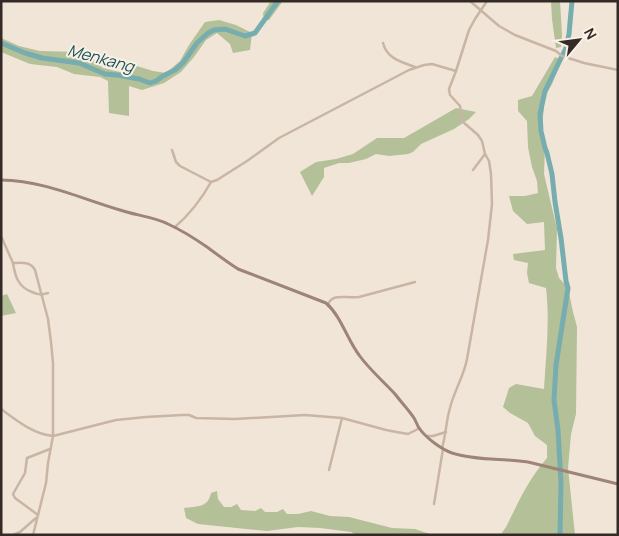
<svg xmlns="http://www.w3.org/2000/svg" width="619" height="536" viewBox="0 0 619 536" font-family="Manrope,sans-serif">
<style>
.green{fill:#b3c098}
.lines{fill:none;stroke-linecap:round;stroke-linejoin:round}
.river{stroke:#77adaf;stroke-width:5}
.street{stroke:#c9b5a4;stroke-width:2.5}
.secondary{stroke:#9d8476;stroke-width:3}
.labels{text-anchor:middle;stroke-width:4;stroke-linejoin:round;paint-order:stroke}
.water-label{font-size:16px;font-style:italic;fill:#1b5357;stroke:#f9f0e5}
</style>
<rect width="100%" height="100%" fill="#f1e5d8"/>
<g class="green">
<polygon points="271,1 283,1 269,20 264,21 263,13"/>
<polygon points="551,1 560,1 562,35 561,47 556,48 552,19"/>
<polygon points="219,20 236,25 252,33 250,50 233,53 230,44 217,33 206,40 194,57 181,72 164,83 142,90 129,86 129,116 109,113 108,81 100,77 74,74 57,67 30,64 1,52 1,38 19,46 40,51 79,52 92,59 103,68 124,73 132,72 137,66 153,71 166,73 180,61 189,45 205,22"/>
<path d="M555,57L562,60L552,84L544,99V109L541,131L545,148L544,174L557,229L556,268L559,278L568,288L573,312L577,327L576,414L571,434L568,468L575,535H500C508,526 508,522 514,511C523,492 533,474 547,458V445L535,436L528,423L510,413L503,407L509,388L516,384L544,389C546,354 550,322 546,288L529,283L527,273L528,263L514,260L513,254L545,250L544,222L527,224L513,211L509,196H525L538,193L537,181L532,167L528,147L527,121L518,111V100L532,96Z"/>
<polygon points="456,108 476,112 469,119 454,129 421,144 413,152 408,154 389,156 376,154 366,159 349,163 339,163 324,168 324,177 312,196 300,172 316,162 336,159 353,154 377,138 404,138 418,130"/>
<polygon points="7,294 16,313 1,316 1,296"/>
<path d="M217,491L218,499L224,507H231L237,504L241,510L255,511L261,508L265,512H277L283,509L287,514H298L311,511L330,516L349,517L392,528L415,529L433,535H357L351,532L320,528L298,527L267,531L198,524L186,518L184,508C197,506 208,508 211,493Z"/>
</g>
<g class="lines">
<g class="river">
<polyline points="1,43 25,53 42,58 79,63 105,74 117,75 139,79 150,83 156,81 163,76 175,70 183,63 197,43 208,33 214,30 225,29 245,36 255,33 278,1"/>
<polyline points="560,535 561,483 558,430 554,400 556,365 568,288 566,281 561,238 555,202 552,174 547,153 545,148 541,131 540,114 545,91 566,48 569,34 572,1"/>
</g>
<g class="street">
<polyline points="470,1 499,26 515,35 556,51 562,56 584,63 618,70"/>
<path d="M383,43C387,59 402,62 415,67"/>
<polyline points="172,150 176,162 180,166 211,182"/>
<polyline points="473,170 485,154"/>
<path d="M175,227C190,214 201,200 211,182L217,180L247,161L279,138L409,70L424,65L432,64L456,71"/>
<path d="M1,236L13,263C22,263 30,261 35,270L48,319L51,342L53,363V436L48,463L46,483L33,535"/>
<path d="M13,263C15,276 18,287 32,292C39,295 42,295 48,293"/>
<path d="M328,305C332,292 347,299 359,297L415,282"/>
<path d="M1,409C16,420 33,434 53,436L116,420L146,417L182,415H189L196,418L235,419L305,415L342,418L386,430L402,433L408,434L420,428"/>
<polyline points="427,436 433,436 446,432"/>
<path d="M442,448C446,435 446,421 450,408C454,391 464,376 467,359L488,240L492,204L491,174L489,161L485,154L482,141L478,135L463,122L460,106L450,95L449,89L456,71L469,30L475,19L487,1"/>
<polyline points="329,470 342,418"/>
<polyline points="434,504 443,449"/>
<polyline points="38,515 15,498 13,494 25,473 27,458 50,449"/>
<polyline points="13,535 20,532 36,518"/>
</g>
<path class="secondary" d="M1,180C45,181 79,198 120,210C134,215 155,217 168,224C181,230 194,238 207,247C218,255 227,262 238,269L326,303C341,316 347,339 359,355C369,369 383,381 395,394C401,402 408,409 414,418C416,421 417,425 419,428C426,438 441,449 452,453C477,461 502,458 528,462L618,484"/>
</g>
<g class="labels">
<g class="water-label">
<text transform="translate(101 58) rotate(15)" y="6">Menkang</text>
</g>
</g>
<rect width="619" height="536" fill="none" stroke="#352b26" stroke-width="5"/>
<g transform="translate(579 40) rotate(61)" stroke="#f9f0e5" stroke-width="4" paint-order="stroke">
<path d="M0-4L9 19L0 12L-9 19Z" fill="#352b26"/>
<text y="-8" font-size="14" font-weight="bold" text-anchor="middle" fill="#352b26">N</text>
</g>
</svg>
